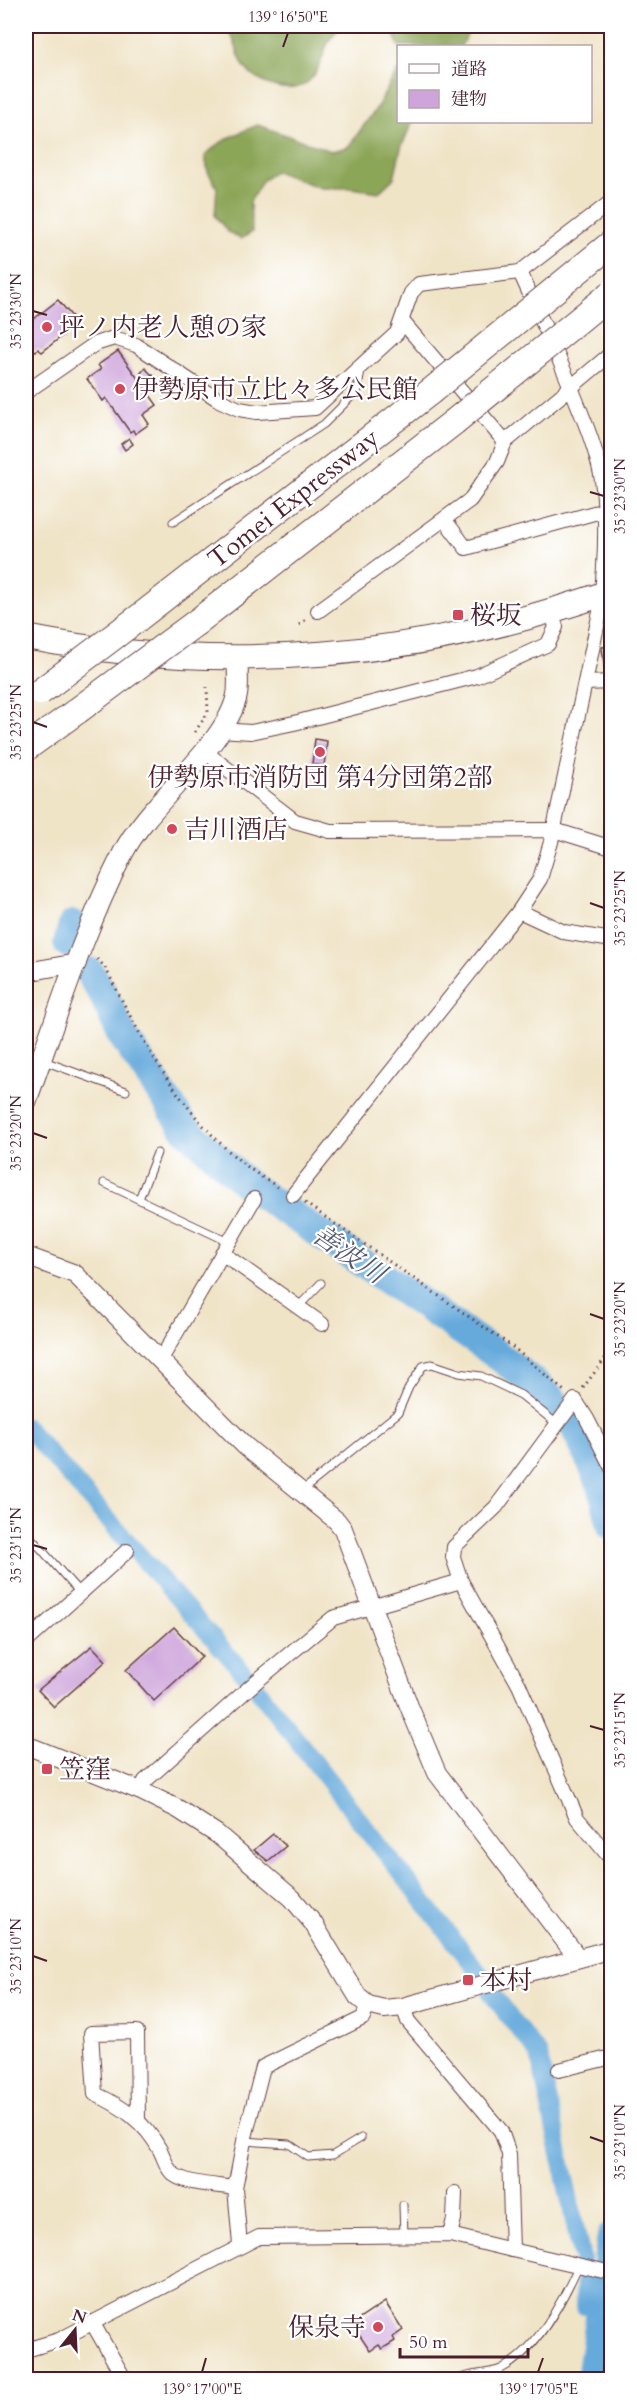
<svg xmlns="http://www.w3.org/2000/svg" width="637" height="2405" viewBox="0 0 637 2405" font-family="Cardo,'Noto Serif JP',serif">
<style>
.forest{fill:#8ca658;stroke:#6b6242;stroke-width:1.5}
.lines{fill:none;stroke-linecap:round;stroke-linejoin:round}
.canal{stroke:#66aadb;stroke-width:18}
.river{stroke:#66aadb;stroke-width:30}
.building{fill:#cea4db}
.service-casing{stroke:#633d42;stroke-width:9}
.minor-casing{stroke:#633d42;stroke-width:16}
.tertiary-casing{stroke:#633d42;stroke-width:20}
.secondary-casing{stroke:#633d42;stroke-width:22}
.trunk-casing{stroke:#633d42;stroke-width:26}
.motorway-casing{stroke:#633d42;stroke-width:28}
.path{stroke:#633d42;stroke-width:3;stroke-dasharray:1.5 4.5;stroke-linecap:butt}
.service{stroke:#fff;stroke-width:7}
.minor{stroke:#fff;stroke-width:14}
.tertiary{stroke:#fff;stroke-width:18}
.secondary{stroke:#fff;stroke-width:20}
.trunk{stroke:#fff;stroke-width:24}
.motorway{stroke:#fff;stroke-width:26}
.motorway-bridge-casing{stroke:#633d42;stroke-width:28;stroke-linecap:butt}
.motorway-bridge{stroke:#fff;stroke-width:26}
.ticks{fill:none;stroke:#4a1f2b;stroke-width:2}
.poi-dot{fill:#d1495b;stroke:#fff;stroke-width:2}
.labels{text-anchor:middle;stroke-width:4.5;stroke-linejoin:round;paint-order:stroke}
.poi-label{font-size:26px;fill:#4a1f2b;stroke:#fff;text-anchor:start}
.street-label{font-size:26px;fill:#4a1f2b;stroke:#fff}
.water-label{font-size:27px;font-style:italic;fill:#555771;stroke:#fff}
.neatline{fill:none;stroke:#4a1f2b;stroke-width:2}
.ticks-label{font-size:15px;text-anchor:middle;fill:#4a1f2b}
</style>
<rect width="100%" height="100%" fill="#fff"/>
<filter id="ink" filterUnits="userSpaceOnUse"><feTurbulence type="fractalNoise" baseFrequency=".0167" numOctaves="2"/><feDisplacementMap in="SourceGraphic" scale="12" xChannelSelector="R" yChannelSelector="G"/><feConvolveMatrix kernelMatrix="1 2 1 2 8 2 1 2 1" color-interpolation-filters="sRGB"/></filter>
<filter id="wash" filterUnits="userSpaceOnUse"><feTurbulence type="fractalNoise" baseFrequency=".008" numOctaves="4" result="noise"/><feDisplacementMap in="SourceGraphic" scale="24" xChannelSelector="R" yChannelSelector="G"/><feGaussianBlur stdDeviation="1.35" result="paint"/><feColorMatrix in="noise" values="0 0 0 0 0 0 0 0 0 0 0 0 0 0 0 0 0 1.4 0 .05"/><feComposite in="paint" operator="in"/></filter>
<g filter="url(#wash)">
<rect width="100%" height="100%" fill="#f0e4c7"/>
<g class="forest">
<path d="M223,26H342C338,30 333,34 330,39C322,52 321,70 309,81C291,97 255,84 244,66C235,52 237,37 223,26Z"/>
<polygon points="381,26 472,26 461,46 399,46 394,35"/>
<path d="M398,69V122H412L401,148L394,178L379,192L351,188H321L275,171L262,181L250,202L252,232L241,239L228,232L215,216L217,187L208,172L205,156C220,140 238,133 258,125L331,151L348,147L376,109Z"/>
</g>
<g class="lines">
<g class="canal">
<polyline points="26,1427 249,1679"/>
<polyline points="258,1690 480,1974"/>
<polyline points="491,1993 539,2055 582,2259"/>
<polyline points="584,2306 585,2277"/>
</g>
<g class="river">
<polyline points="68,943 73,925"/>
<polyline points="89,972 102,992 122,1035 186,1129 248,1185 496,1354 538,1386 572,1421 602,1485 612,1525"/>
<polyline points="591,2380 612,2236"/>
</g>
</g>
<g id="blocks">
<g class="building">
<polygon points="58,300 74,319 67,325 71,329 42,352 38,349 36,351 29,348 26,325"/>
<polygon points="118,351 157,405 143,415 149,424 135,434 133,430 130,432 106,398 103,401 87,379 101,369 98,365"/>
<polygon points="145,368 152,375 147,380 140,374"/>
<polygon points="153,375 160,382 155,388 148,381"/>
<polygon points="129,438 133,444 125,450 121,444"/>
<polygon points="612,646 612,672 605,673 602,647"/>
<polygon points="315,739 327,741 324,766 312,764"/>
<polygon points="174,1627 202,1657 154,1701 126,1670"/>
<polygon points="92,1646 106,1661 54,1707 38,1690"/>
<polygon points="273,1834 286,1846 268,1861 254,1850"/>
<polygon points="385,2302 403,2330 393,2337 395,2341 382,2349 379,2345 370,2351 352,2324"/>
</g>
</g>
</g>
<g filter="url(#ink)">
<use href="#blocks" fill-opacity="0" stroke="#633d42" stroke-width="1.5"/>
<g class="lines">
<defs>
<g id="service">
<polyline points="173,522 324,424 358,390 361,369"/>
<polyline points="41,1060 126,1091"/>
<polyline points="104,1183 229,1242"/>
<polyline points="139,1199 157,1153"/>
<polyline points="298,1307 321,1283"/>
<polyline points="303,1490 398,1413 409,1387 423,1366 432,1364 459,1373 481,1376 521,1395 557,1424"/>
<polyline points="26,1532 80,1593"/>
<polyline points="244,2141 289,2144 308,2157 333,2155 361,2138"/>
<polyline points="403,2205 404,2235"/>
<path d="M457,2380C471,2372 487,2375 501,2369C536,2352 562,2302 578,2267"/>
</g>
<g id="minor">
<polyline points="402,321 505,442"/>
<polyline points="26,392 95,344 114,338 136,345 219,400 239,409 257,412 315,408 397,333 411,293 419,284 520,272 612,201"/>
<polyline points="444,519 466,548 605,510"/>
<polyline points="318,611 470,500 497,462 505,442 612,353"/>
<polyline points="585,683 612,682"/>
<polyline points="219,730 251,732 294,723 477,676 548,644 556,627 551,611"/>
<polyline points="204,751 295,821 330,831 554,830 612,848"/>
<polyline points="519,911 564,932 612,940"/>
<path d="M293,1195L519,911L540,879L551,842L600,612C605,568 608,523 602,480C598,456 589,432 580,410C562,363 540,317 520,272"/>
<polyline points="222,1253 322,1324"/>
<polyline points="160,1361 254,1199"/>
<polyline points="612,1468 587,1419 575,1400 496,1507 454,1547 453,1557 461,1581 519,1685 577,1818 612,1860"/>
<polyline points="26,1642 127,1551"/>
<polyline points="141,1791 145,1781 258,1680 333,1618 461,1581"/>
<polyline points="403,2007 408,2021 501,2131 509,2154 512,2250 612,2273"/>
<polyline points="559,2070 612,2057"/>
<path d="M138,2121L137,2032L91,2033L95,2094C122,2106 145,2122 160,2150C164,2157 166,2168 173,2174C188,2185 217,2185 235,2188"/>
<polyline points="450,2235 454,2219 455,2193"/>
<polyline points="240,2245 235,2188 244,2141 263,2067 363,2018 368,2005"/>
<polyline points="92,2322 125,2380"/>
<polyline points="26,2350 59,2340 259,2237 450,2235 512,2250"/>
<polyline points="608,2380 612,2347"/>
</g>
<g id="tertiary">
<polyline points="26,972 77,963"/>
<polyline points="26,1256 75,1274 245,1446 337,1521 343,1529 409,1706 437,1773 578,1958"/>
<polyline points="26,1745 141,1791 178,1809 217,1834 292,1898 313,1923 358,1997 368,2005 384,2009 403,2007 612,1949"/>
</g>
<path id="secondary" d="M26,1102C56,1019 83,932 123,853C148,803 227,745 237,695C239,684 237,671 238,659"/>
<path id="trunk" d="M26,637C223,676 422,658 612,591"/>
<g id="motorway">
<polyline points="137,619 430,392"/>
<polyline points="197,622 454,422"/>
<polyline points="26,748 77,711"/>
</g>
</defs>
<use href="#service" class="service-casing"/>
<use href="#minor" class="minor-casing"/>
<use href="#tertiary" class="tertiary-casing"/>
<use href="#secondary" class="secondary-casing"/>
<use href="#trunk" class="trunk-casing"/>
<use href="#motorway" class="motorway-casing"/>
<g class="path">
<polyline points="299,625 307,619"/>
<polyline points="195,732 208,712 207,687"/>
<path d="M97,959L105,967C147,1051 195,1142 282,1189"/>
<polyline points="305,1203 514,1348 564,1391"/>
<polyline points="583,1388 612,1349"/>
</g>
<use href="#service" class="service"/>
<use href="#minor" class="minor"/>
<use href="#tertiary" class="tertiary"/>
<use href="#secondary" class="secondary"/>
<use href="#trunk" class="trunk"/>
<use href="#motorway" class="motorway"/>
<defs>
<g id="motorway-bridge">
<polyline points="430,392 612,243"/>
<polyline points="454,422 612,293"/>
<polyline points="40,692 137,619"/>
<polyline points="77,711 197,622"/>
</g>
</defs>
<use href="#motorway-bridge" class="motorway-bridge-casing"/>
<use href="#motorway-bridge" class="motorway-bridge"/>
</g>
</g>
<path class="ticks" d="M283,47L288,33M33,311L47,315M590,492L604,496M33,722L47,727M590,903L604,908M33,1133L47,1138M590,1314L604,1319M33,1545L47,1549M590,1726L604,1730M33,1956L47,1961M590,2137L604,2142M202,2372L206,2358M538,2372L543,2358"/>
<g class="poi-dot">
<circle cx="47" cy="327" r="6"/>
<circle cx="120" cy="389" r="6"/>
<rect x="452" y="609" width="12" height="12" rx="3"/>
<circle cx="320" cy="752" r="6"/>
<circle cx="172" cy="829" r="6"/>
<rect x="41" y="1763" width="12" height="12" rx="3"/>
<rect x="462" y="1974" width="12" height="12" rx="3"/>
<circle cx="378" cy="2327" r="6"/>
</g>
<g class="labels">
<g class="poi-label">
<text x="59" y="336">坪ノ内老人憩の家</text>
<text x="132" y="398">伊勢原市立比々多公民館</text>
<text x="470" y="624">桜坂</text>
<text x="320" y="786" text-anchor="middle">伊勢原市消防団 第4分団第2部</text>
<text x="184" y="838">吉川酒店</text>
<text x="59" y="1778">笠窪</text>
<text x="480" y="1989">本村</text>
<text x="366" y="2336" text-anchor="end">保泉寺</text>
</g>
<g class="street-label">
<text transform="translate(293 498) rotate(-38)" y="9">Tomei Expressway</text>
</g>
<g class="water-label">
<text transform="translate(349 1254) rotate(34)" y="9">善波川</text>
</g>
</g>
<rect width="637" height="2405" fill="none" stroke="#fff" stroke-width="66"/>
<rect x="397" y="45" width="195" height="78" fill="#ffffff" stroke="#b7a5aa" stroke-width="1.5"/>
<rect x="409" y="64" width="30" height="9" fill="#ffffff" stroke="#b7a5aa" stroke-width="1.5"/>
<text x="451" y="75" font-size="18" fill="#4a1f2b">道路</text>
<rect x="409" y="90" width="30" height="18" fill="#cea4db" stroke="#b7a5aa" stroke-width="1.5"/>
<text x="451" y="105" font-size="18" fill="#4a1f2b">建物</text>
<g transform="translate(75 2330) rotate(18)" stroke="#ffffff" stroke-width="4.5" paint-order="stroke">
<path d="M0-4.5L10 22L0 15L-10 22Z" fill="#4a1f2b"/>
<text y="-9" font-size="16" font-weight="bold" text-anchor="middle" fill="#4a1f2b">N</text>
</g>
<path d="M400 2348v9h128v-9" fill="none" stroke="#4a1f2b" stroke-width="3"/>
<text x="409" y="2348" font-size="18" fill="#4a1f2b" stroke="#ffffff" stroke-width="4.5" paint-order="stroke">50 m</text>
<rect x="33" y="33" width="571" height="2339" class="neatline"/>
<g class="ticks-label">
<text x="288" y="22">139°16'50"E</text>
<text transform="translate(16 311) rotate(-90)" y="5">35°23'30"N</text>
<text transform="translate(620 496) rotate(-90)" y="5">35°23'30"N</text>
<text transform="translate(16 722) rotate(-90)" y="5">35°23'25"N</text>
<text transform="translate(620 908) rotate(-90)" y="5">35°23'25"N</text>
<text transform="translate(16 1133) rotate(-90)" y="5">35°23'20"N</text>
<text transform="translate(620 1319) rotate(-90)" y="5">35°23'20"N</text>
<text transform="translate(16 1545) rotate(-90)" y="5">35°23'15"N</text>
<text transform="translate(620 1730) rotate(-90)" y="5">35°23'15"N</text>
<text transform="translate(16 1956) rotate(-90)" y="5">35°23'10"N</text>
<text transform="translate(620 2142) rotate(-90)" y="5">35°23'10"N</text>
<text x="202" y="2394">139°17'00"E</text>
<text x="538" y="2394">139°17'05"E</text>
</g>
</svg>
